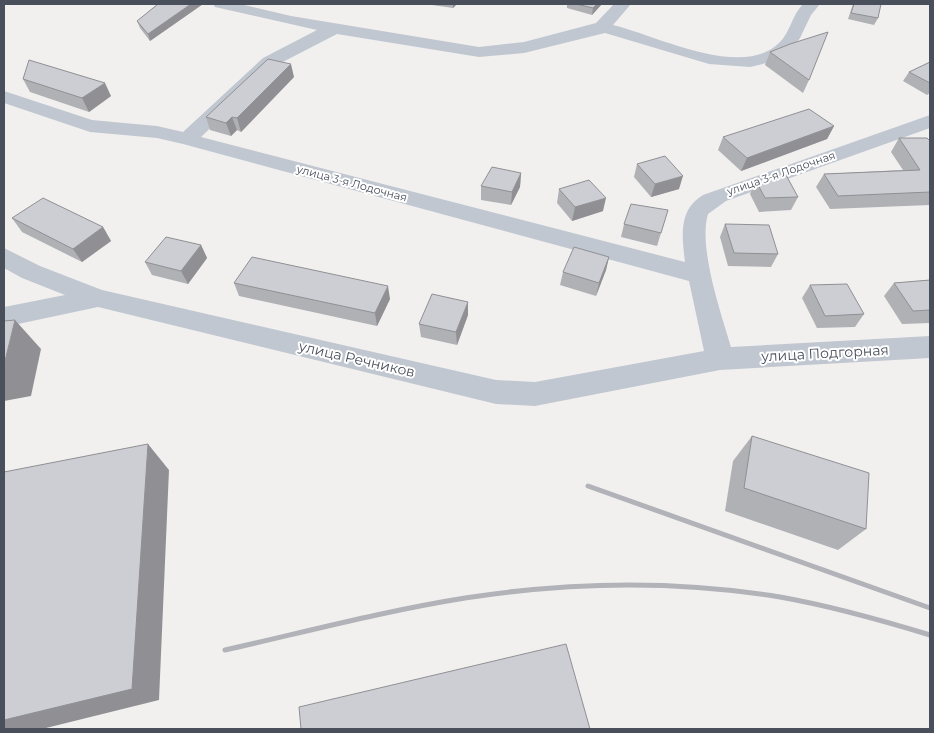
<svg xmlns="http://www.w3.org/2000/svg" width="934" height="733" viewBox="0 0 934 733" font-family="Montserrat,sans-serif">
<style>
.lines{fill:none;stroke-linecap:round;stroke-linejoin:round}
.minor{fill:#c1c7d0;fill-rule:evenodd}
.rail{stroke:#b2b3b9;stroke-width:5}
.wall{fill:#b0b1b5}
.shaded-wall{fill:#909094}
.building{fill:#cdced3;stroke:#909094}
.labels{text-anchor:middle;stroke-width:4;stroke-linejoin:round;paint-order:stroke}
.far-street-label{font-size:11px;fill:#494f5b;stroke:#fff}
.street-label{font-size:14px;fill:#494f5b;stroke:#fff}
</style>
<rect width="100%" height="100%" fill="#f1f0ef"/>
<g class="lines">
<path class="minor" d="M213,4H240L291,16L479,47L524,42L596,23L614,4H631L613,25C656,35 741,80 779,43C790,33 792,15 803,4H820L811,15L800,38L790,52L775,61L750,67L709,64L605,33L524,53L479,57L337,34L275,66L201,137L685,262C682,237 678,210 703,195L930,115V128L726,201L708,214C698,247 721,313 731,347L930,336V358L720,370L535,406L496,404L98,307L4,327V307L65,295L22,278L4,268V248L40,266L102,290L496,380L535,382L704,351L689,281L183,144L157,138L90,132L4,103V91L92,120L157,126L183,132L263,58L317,30L215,7Z"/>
<g class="rail">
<polyline points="588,486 930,608"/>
<path d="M225,650C305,632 384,611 465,598C568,582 677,580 780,597C831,606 881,620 930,635"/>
</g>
</g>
<g class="wall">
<polygon points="158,4 203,4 150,41 140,28 137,21"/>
<polygon points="425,4 457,4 453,8"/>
<polygon points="567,4 602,4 592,15 567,8"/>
<polygon points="853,4 881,4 878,18 874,25 848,19"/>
<polygon points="770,52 809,80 803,93 765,65"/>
<polygon points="930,62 930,93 927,95 903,81 909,72"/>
<polygon points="294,77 241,132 237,130 231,136 210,130 206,117"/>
<polygon points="23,79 111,96 89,112 30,92"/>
<polygon points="834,126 827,139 741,171 718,150 723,137"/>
<polygon points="899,138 930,141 930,205 830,209 816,187 824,174 903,170 891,152"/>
<polygon points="637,164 679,189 651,197 634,177"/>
<polygon points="521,173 520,187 511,205 481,200 481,186"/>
<polygon points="756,181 798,197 791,210 759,212 750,194"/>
<polygon points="559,189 603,211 572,221 557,203"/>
<polygon points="668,210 657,246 621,237 624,224"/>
<polygon points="12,218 103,227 111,241 82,262 22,232"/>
<polygon points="725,224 778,254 771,267 728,266 720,237"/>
<polygon points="201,245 207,258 188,284 152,275 145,262"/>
<polygon points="609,257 606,270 596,296 560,285 563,272"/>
<polygon points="930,280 930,323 902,324 884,296 894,283"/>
<polygon points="234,283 390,299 377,326 239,296"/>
<polygon points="810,285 864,314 855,327 817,328 802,298"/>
<polygon points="468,315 457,345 421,337 419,324"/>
<polygon points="752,436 866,529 838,550 725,511 733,461"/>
</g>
<g class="shaded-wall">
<polygon points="191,4 203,4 150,41 148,34"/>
<polygon points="453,4 457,4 453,8"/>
<polygon points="597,4 602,4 592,15 593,8"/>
<polygon points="291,64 294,77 241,132 237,118"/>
<polygon points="105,83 111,96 89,112 82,98"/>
<polygon points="232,117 237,130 231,136 226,123"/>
<polygon points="834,126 827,139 741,171 747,158"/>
<polygon points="521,173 520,187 511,205 512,192"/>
<polygon points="683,176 679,189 651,197 655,184"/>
<polygon points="606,198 603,211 572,221 575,207"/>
<polygon points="103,227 111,241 82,262 73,249"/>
<polygon points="201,245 207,258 188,284 181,271"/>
<polygon points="609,257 606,270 596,296 599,283"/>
<polygon points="388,286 390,299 377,326 375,313"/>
<polygon points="468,302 468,315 457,345 456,332"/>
<polygon points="15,320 41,349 31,396 4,401 4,365"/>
<polygon points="148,444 169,470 159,700 42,729 4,729 4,720"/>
</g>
<g class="building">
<polygon points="158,4 191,4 148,34 137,21"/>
<polygon points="576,4 597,4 593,8"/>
<polygon points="854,4 881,4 878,18 851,13"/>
<polygon points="828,32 809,80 770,52 790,44"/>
<polygon points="268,59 291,64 237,118 232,117 226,123 206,117"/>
<polygon points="29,60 105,83 82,98 23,79"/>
<polygon points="930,62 930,83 909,72"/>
<polygon points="809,109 834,126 747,158 723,137"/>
<polygon points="899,138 927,138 930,141 930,192 838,196 824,174 920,170"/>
<polygon points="665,156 683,176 655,184 637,164"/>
<polygon points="492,167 521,173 512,192 481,186"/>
<polygon points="772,175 786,175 798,197 765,198 756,181"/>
<polygon points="589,180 606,198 575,207 559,189"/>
<polygon points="43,198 103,227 73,249 12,218"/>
<polygon points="631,204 668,210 661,233 624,224"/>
<polygon points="725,224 769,225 778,254 734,253"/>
<polygon points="166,237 201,245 181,271 145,262"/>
<polygon points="574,247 609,257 599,283 563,272"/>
<polygon points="252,257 388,286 375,313 234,283"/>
<polygon points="930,280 930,310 913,311 894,283"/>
<polygon points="847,284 864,314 825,316 810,285"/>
<polygon points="432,294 468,302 456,332 419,324"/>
<polygon points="15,320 4,365 4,321"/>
<polygon points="752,436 869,473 866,529 744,488"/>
<polygon points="148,444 132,689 4,720 4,472"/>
<polygon points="566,644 590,729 301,729 299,707"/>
</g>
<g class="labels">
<g class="far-street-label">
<text transform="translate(781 173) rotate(-19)" y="4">улица 3-я Лодочная</text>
<text transform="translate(352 183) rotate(15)" y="4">улица 3-я Лодочная</text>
</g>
<g class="street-label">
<text transform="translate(825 353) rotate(-3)" y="5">улица Подгорная</text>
<text transform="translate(357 359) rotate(13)" y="5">улица Речников</text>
</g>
</g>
<rect width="934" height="733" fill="none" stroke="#494f5b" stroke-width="10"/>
</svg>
